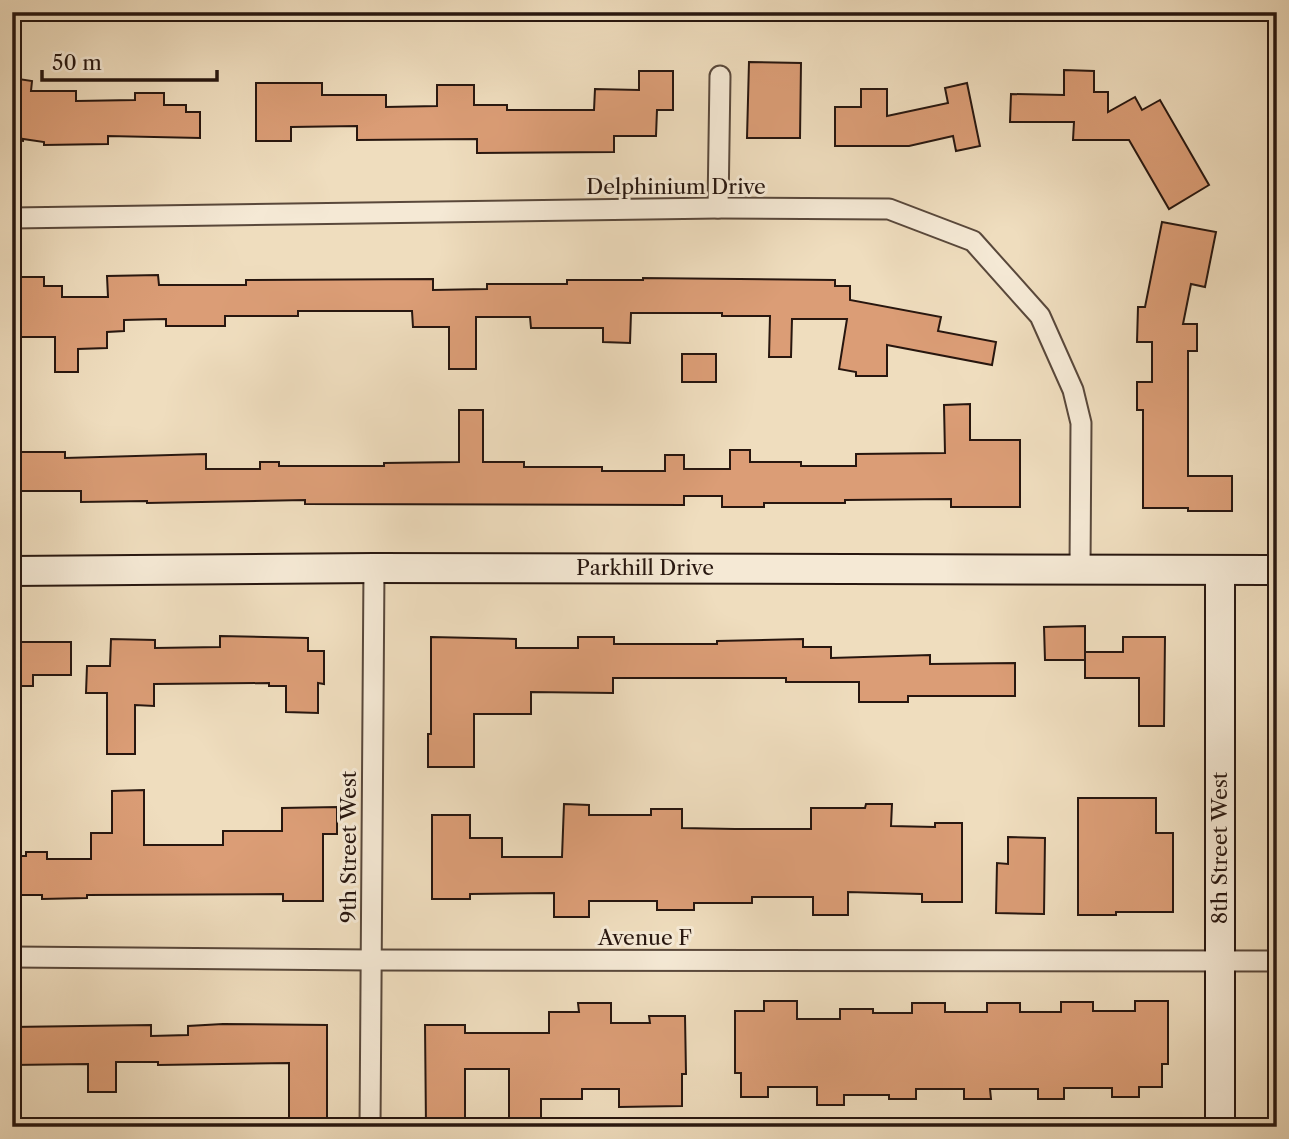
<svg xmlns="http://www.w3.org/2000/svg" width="1289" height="1139" viewBox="0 0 1289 1139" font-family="'Libre Caslon Text',serif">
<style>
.green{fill:#b8c192;stroke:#706c50;stroke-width:2}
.building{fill:#db9d76;stroke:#27160f;stroke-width:2}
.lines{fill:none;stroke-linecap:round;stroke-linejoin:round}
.street-casing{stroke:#59483b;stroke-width:23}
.secondary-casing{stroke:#27160f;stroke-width:32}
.street{stroke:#f5e9d5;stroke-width:19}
.secondary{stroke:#f5e9d5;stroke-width:28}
.labels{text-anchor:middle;stroke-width:6;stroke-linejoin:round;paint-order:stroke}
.street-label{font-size:21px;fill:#27160f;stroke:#f5e9d5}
</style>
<rect width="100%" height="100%" fill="#efddbe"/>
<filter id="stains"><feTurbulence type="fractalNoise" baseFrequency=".00286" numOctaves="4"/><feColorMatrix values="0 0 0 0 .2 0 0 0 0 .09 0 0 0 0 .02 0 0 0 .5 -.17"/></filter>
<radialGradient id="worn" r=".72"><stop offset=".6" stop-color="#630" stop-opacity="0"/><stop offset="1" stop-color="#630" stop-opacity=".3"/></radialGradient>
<polygon class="green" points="12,12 1277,12 1277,21 12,15"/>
<g class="building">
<polygon points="749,62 801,63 800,138 747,138"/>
<polygon points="1064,70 1094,71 1094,92 1108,92 1108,112 1135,97 1142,110 1160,100 1209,185 1169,209 1129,140 1073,140 1074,122 1010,122 1011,94 1064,95"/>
<polygon points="639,71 673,71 673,110 657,110 656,136 614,136 614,152 477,153 477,139 357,140 357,126 291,127 291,141 256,141 256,83 322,83 322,95 386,95 386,107 437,106 437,85 474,85 474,105 507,105 507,110 594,110 595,89 639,90"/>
<polygon points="12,78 32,81 31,91 76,91 76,101 135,100 135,93 164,93 164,105 186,105 186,112 200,112 200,138 108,136 108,144 44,145 44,142 23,139 23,141 12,140"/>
<polygon points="967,83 980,146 956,151 953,136 909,146 835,146 835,107 861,107 861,89 887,89 887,116 948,103 945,88"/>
<polygon points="1162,222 1216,232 1205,287 1191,284 1183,324 1197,324 1197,351 1188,351 1188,476 1232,476 1232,511 1188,511 1188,508 1143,508 1143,410 1137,410 1137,382 1152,382 1152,342 1137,342 1138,307 1145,307"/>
<polygon points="158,275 159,285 246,285 246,280 433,279 433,290 487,289 487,284 567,284 567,280 643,280 643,278 835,280 835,286 850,286 850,300 941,317 938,331 996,342 992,365 887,345 887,376 856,376 856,372 839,369 847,319 792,319 791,357 769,357 770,316 722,316 722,313 631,313 630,343 603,342 603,328 531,328 530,317 476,317 476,369 449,369 449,327 413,327 412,311 298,311 298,316 225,316 225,326 166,326 166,319 124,320 124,331 107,332 107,348 78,349 78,372 55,372 55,337 17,337 17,277 44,277 44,286 62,286 62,297 108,297 107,276"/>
<rect x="682" y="354" width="34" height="28"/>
<polygon points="970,404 970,440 1020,440 1020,507 951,507 951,499 845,500 845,503 764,503 764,507 722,507 722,496 684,496 684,505 305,504 305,500 147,503 147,501 81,502 81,491 12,491 12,452 65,452 65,458 206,454 206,469 260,469 260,462 279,462 279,466 384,466 384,463 459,462 459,410 483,410 483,462 524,462 524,467 602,467 602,471 665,471 665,455 684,455 684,469 730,469 730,450 750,450 750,462 801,462 801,466 856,466 856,454 945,453 944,405"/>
<polygon points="1085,626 1085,660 1045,660 1044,627"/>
<polygon points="220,636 308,638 308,651 324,651 324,684 318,683 318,713 286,712 286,686 269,686 269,683 154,684 154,706 135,705 135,754 107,754 107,693 86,693 87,666 110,666 111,639 155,640 155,648 220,647"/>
<polygon points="431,637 516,639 516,648 578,648 578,637 614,637 614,644 717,644 717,641 803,639 803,647 831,647 831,658 930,655 930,664 1015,663 1015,696 908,696 908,702 859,702 859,682 786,682 786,678 613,678 613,693 531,692 531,714 474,714 474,767 428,767 428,734 431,734"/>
<polygon points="1123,637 1165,637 1164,726 1139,726 1139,678 1085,678 1085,652 1123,652"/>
<polygon points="12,642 71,642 71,675 33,675 33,686 12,686"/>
<polygon points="144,790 144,845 223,845 223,831 282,831 282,808 337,807 337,834 323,834 323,901 283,901 283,894 87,895 87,898 42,899 42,895 12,895 12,856 26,856 26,852 47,852 47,859 91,859 91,833 112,833 112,791"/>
<polygon points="1078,798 1156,798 1156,833 1173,833 1173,912 1116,912 1116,915 1078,915"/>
<polygon points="564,804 589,805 589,815 651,815 651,809 682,809 682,828 735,829 811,829 811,808 865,808 866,804 892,804 891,826 935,827 935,823 962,823 962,902 922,902 922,894 848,892 848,915 813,915 813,897 752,897 752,903 694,903 694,910 657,910 657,901 589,901 589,917 554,917 554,893 470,894 470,899 432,899 432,815 470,815 470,838 502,838 502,857 562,857"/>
<polygon points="1008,837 1045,838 1044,914 996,913 997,863 1008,864"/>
<polygon points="764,1001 797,1001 797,1019 840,1019 840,1009 873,1009 873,1013 912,1013 912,1003 945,1003 945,1012 987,1012 987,1003 1020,1003 1020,1012 1061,1012 1061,1002 1093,1002 1093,1011 1135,1011 1135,1001 1168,1001 1168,1064 1162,1064 1162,1087 1139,1087 1139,1097 1112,1097 1112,1088 1064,1088 1064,1099 1038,1099 1038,1089 990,1089 991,1099 964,1099 964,1089 916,1089 916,1099 889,1099 889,1095 844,1095 844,1105 817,1105 817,1087 768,1087 768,1097 741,1097 741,1073 735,1073 735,1011 764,1011"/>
<polygon points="578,1003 611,1003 611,1023 650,1023 649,1016 685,1016 686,1074 682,1074 682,1106 619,1107 619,1089 582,1089 582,1099 541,1099 541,1127 509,1127 509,1069 465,1069 465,1127 426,1127 425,1025 465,1025 465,1033 549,1033 549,1012 579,1012"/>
<polygon points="223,1024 327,1025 327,1127 289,1127 289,1063 158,1065 158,1062 116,1062 116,1092 88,1092 88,1064 12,1065 12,1027 151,1025 151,1036 188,1035 188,1026"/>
</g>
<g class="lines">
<defs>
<g id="street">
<polyline points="718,208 720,76"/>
<polyline points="12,218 718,208 889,209 973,241 1040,316 1073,390 1081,423 1080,568"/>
<polyline points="12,957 371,960 1277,961"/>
<polyline points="370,1127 374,568"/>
</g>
<g id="secondary">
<polyline points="1220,570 1220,1127"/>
<polyline points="12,571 374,568 1277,570"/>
</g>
</defs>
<use href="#street" class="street-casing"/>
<use href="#secondary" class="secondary-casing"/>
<use href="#street" class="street"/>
<use href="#secondary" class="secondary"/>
</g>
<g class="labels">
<g class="street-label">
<text x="676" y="194">Delphinium Drive</text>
<text x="645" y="575">Parkhill Drive</text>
<text transform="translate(349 847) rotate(-90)" y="7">9th Street West</text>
<text transform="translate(1220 848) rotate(-90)" y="7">8th Street West</text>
<text x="645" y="945">Avenue F</text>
</g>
</g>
<rect width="1289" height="1139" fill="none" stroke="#efddbe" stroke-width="42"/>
<rect x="14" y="14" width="1261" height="1111" fill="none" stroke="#27160f" stroke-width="3.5"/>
<rect x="21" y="21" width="1247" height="1097" fill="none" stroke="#27160f" stroke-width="2"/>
<path d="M42 70v10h175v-10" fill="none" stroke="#27160f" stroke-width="3.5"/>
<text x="52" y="70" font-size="21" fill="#27160f" stroke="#f5e9d5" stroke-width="5" paint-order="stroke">50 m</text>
<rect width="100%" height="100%" filter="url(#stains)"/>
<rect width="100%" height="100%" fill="url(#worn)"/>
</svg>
